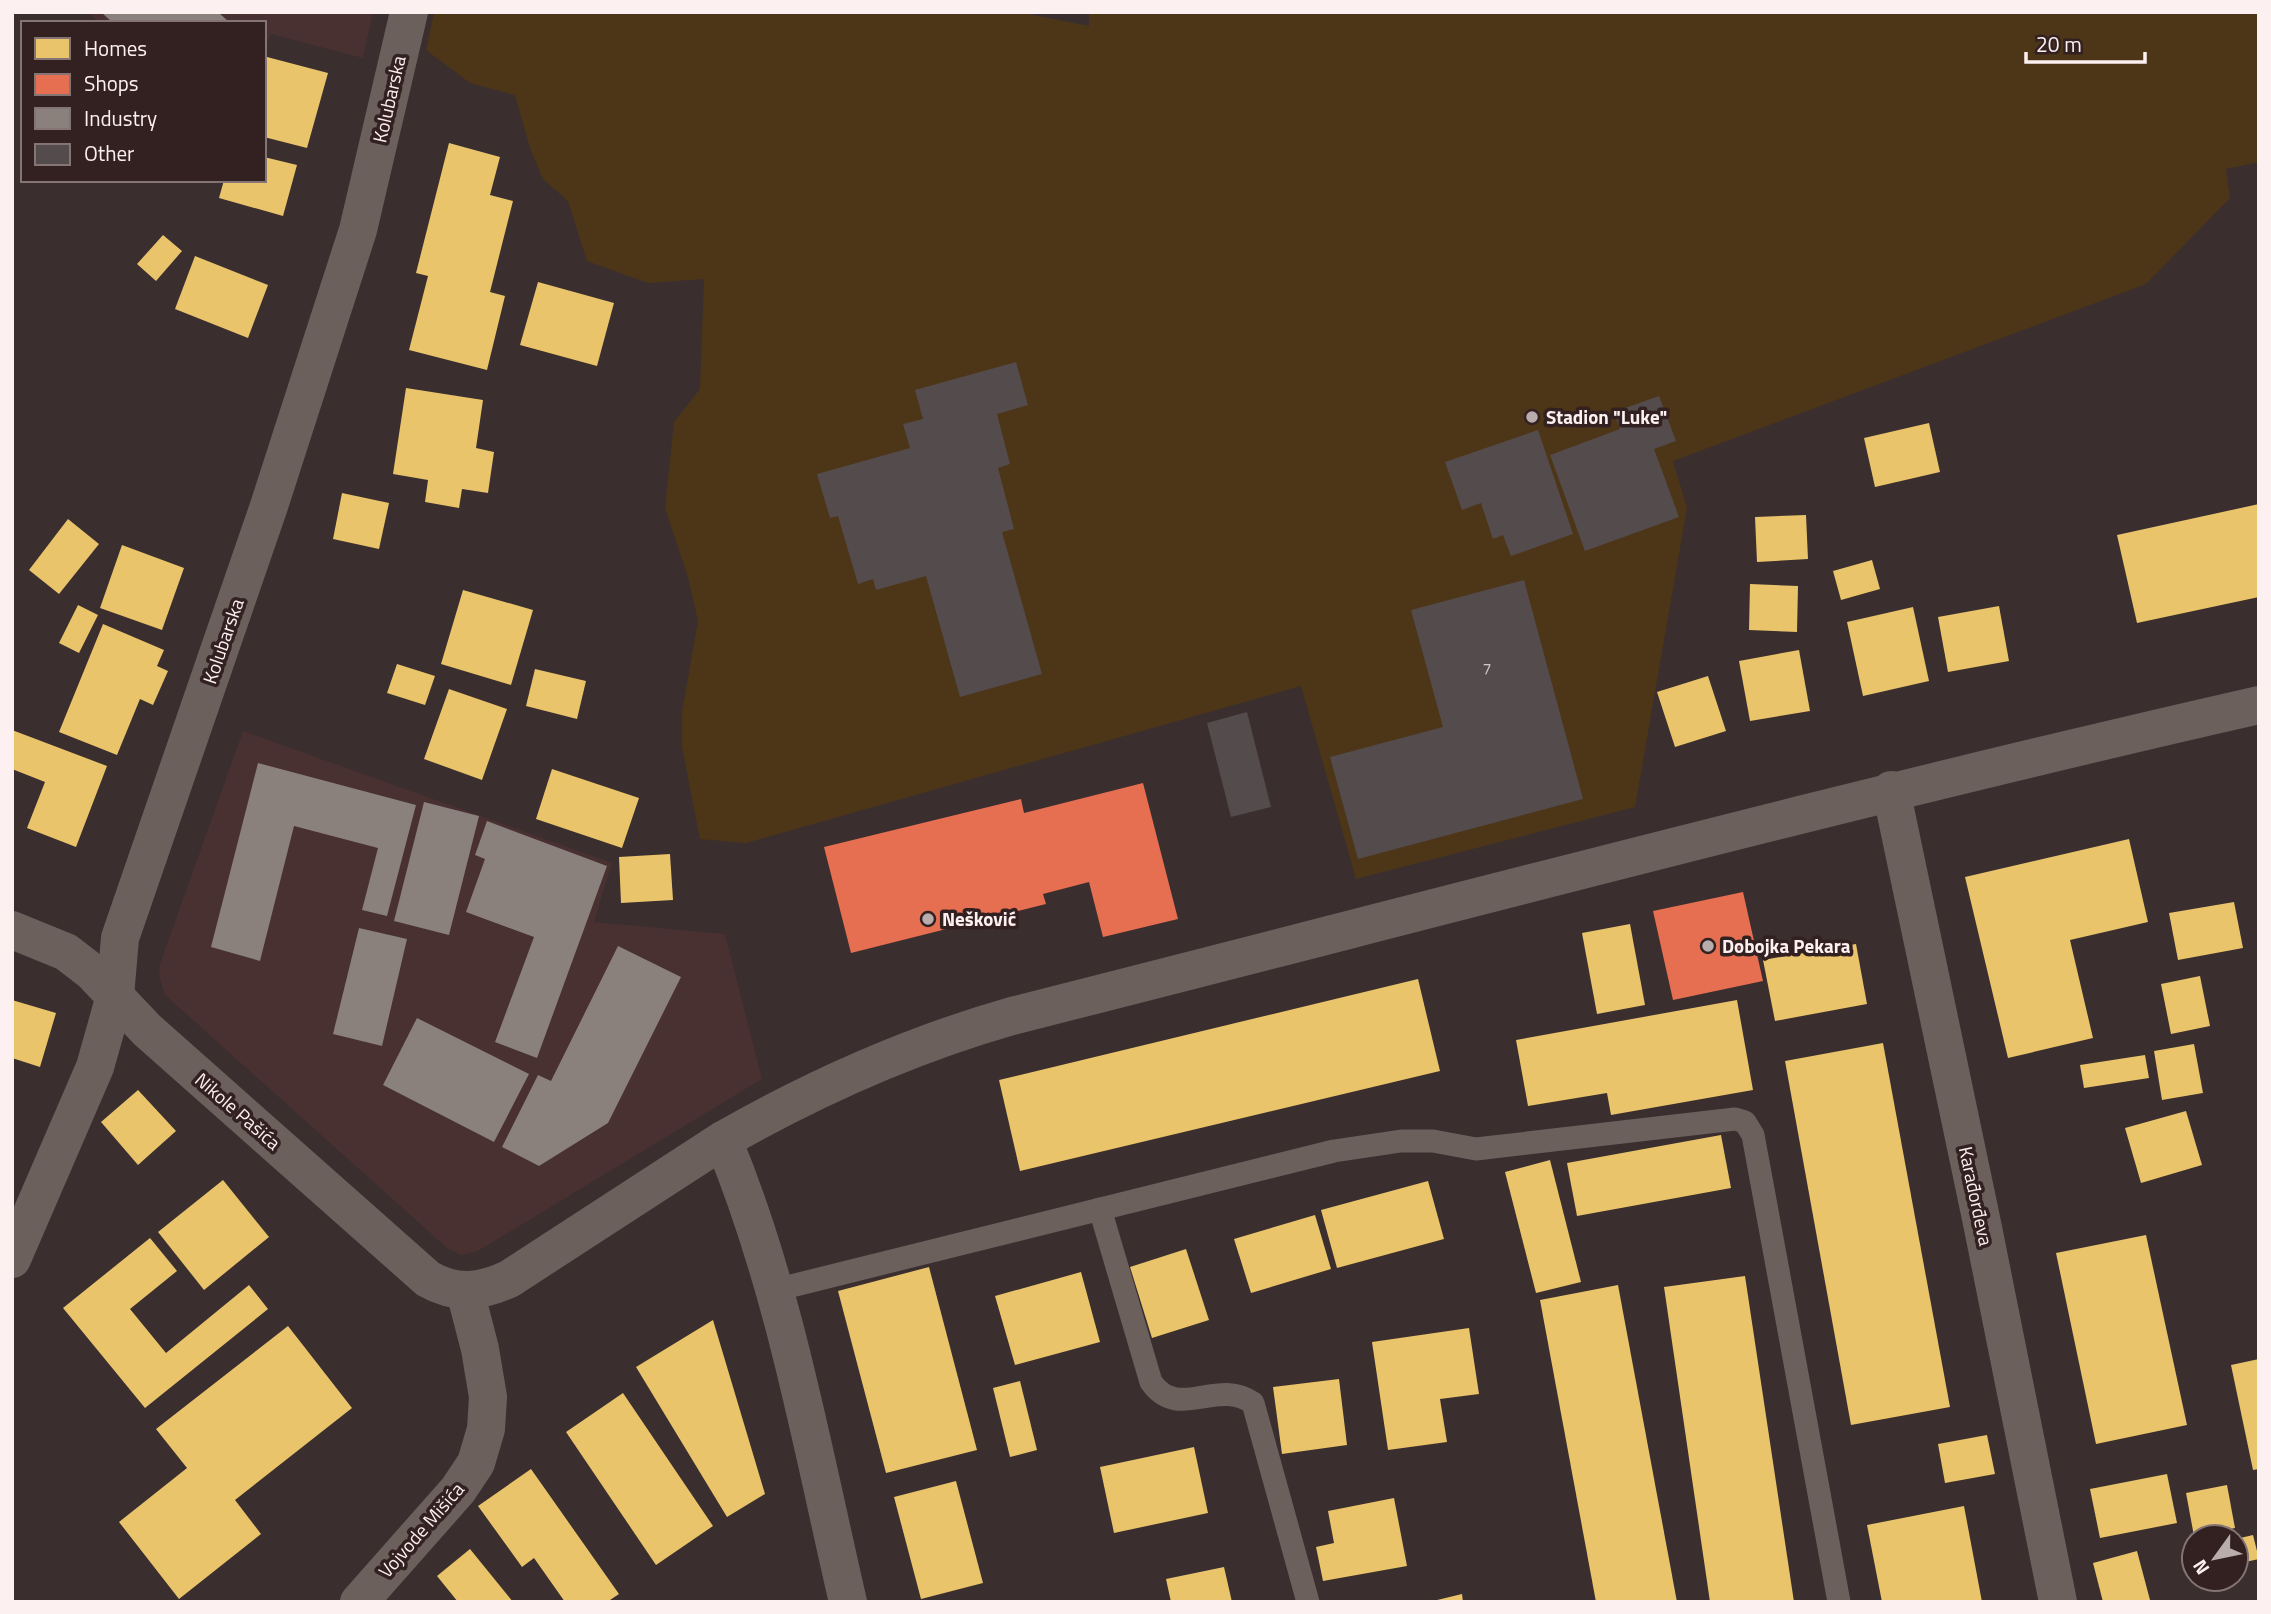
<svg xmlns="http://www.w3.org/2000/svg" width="2271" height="1614" viewBox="0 0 2271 1614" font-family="'Titillium Web',sans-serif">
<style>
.built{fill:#493031}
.green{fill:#4d3618}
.homes{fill:#e9c46a}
.shops{fill:#e76f51}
.industry{fill:#8a817c}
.building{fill:#544b4d}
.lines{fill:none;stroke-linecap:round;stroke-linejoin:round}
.service{stroke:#6b605c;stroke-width:23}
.minor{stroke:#6b605c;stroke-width:38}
.tertiary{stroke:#6b605c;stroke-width:38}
.poi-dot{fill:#b9acac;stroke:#332122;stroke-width:2.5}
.labels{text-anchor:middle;stroke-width:7;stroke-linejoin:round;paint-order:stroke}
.number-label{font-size:16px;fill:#d3c7c7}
.street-label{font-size:19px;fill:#fdf0f0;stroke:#332122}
.poi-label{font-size:19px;font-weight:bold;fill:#fdf0f0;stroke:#332122;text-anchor:start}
</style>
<rect width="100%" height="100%" fill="#3a2e2f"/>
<g class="built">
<polygon points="87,12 373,12 363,58 271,34 264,51 264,23 100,23"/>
<polygon points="243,731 612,863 594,922 725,934 762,1079 476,1252 461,1255 447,1248 165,995 159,976 160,964"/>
</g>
<polygon class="green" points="434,12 1018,12 1089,26 1089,12 2259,12 2259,162 2226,169 2230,198 2146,284 1673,461 1687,508 1635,807 1356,879 1301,686 746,843 700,839 682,747 682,712 698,621 688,577 665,508 674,422 700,389 704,279 648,283 587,261 568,201 543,179 530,148 515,95 470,83 426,50"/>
<g class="homes">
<polygon points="267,57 328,73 307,148 264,137 264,67"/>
<polygon points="449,143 500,157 490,195 513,201 490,292 505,296 487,370 409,350 428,276 416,273"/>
<polygon points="264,157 297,165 283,216 219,198 224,180 264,180"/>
<polygon points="163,235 182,251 156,281 137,264"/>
<polygon points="195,256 268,285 248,338 175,309"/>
<polygon points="538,282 614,303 597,366 520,345"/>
<polygon points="406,388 483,400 476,448 494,452 488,493 462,489 459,508 425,502 428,480 393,474"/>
<polygon points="1929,423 1940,472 1875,487 1864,438"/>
<polygon points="342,493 389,503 379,549 333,539"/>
<polygon points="2259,504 2259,597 2137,623 2117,535"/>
<polygon points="1806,515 1808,559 1757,562 1755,517"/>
<polygon points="68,519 99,544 59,594 29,570"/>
<polygon points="122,545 184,568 162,630 100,608"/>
<polygon points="1872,560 1880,589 1841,600 1833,571"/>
<polygon points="1750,584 1798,586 1797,632 1749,630"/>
<polygon points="463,590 533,610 511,685 441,664"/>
<polygon points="78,605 98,615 79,653 59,643"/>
<polygon points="1999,606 2009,661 1948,672 1938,617"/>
<polygon points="1913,607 1929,681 1863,696 1847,622"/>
<polygon points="103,624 164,650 157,666 168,671 153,705 140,699 117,755 59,732"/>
<polygon points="1799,650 1810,711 1750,721 1739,661"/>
<polygon points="397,664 435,676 425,705 387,693"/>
<polygon points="535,669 586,681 577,719 526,706"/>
<polygon points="1708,676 1726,731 1675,747 1657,692"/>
<polygon points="449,689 507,709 482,780 424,759"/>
<polygon points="12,730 107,766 76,847 27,828 45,782 12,769"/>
<polygon points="552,769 639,798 622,848 536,819"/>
<polygon points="2129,839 2148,922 2070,940 2093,1038 2008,1058 1965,877"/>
<polygon points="670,854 673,900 621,903 619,857"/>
<polygon points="2234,902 2243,948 2178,960 2169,913"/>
<polygon points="1630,924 1645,1005 1597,1014 1582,933"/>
<polygon points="1856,944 1867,1004 1775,1021 1763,960"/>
<polygon points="2200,976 2210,1026 2171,1034 2161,984"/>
<polygon points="1418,979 1440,1071 1020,1171 999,1080"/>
<polygon points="12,1000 56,1013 40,1067 12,1058"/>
<polygon points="1737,1000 1753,1090 1611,1115 1607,1093 1528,1106 1516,1040"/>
<polygon points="1883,1043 1950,1407 1851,1425 1785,1061"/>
<polygon points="2194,1044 2203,1093 2162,1100 2154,1051"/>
<polygon points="2145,1055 2149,1078 2084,1088 2080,1065"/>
<polygon points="138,1090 176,1131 138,1165 101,1122"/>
<polygon points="2186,1111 2202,1165 2141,1183 2125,1128"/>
<polygon points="1721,1135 1731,1188 1577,1216 1567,1163"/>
<polygon points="1550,1160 1581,1282 1536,1293 1505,1172"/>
<polygon points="223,1180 269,1237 204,1290 158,1232"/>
<polygon points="1428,1181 1444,1239 1337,1268 1321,1210"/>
<polygon points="1315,1215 1331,1269 1251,1293 1234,1239"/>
<polygon points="2146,1235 2187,1425 2096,1444 2056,1253"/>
<polygon points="150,1238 177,1271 130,1309 166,1353 249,1285 268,1309 145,1408 63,1308"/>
<polygon points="1186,1249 1209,1320 1152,1338 1130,1267"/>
<polygon points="929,1267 977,1450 886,1473 838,1291"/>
<polygon points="1081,1272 1100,1342 1015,1365 995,1296"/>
<polygon points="1745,1276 1794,1602 1710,1602 1664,1287"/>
<polygon points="1618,1285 1677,1602 1596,1602 1540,1300"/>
<polygon points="713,1320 765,1494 727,1517 636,1367"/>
<polygon points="288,1326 352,1408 235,1500 261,1534 179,1599 119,1522 187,1468 156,1429"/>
<polygon points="1469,1328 1479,1394 1440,1399 1447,1442 1388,1450 1372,1342"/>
<polygon points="2259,1359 2259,1469 2253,1470 2231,1365"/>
<polygon points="1339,1379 1347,1445 1282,1454 1273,1387"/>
<polygon points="1020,1381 1037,1450 1010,1457 993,1388"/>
<polygon points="623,1393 713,1526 656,1565 566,1432"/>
<polygon points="1987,1435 1995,1474 1945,1483 1938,1444"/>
<polygon points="1194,1447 1208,1513 1114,1533 1100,1467"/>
<polygon points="531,1469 619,1594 607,1602 565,1602 534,1558 522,1567 478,1506"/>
<polygon points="2167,1474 2177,1523 2100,1538 2090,1489"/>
<polygon points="956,1481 983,1583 921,1599 894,1497"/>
<polygon points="2227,1485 2235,1528 2194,1536 2186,1493"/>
<polygon points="1394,1498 1407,1566 1323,1581 1316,1547 1334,1543 1328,1511"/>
<polygon points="1964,1506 1982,1602 1882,1602 1867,1525"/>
<polygon points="2253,1535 2259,1559 2236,1564 2236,1539"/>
<polygon points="470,1549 513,1602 458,1602 437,1576"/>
<polygon points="2137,1551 2150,1600 2103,1602 2093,1563"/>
<polygon points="1224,1567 1232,1602 1171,1602 1166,1579"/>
<polygon points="1462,1594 1463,1602 1433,1602 1433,1601"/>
</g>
<g class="shops">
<polygon points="1143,783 1178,919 1103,937 1089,882 1043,894 1046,904 851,953 824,847 1021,799 1024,813"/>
<polygon points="1743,892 1763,981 1673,1000 1653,911"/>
</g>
<g class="industry">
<polygon points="101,12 218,12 230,23 113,23"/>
<polygon points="258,763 416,805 387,916 362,910 378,848 294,826 260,961 211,947"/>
<polygon points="424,802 479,816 449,935 394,921"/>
<polygon points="487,821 607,866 537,1058 495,1042 534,937 466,912 485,859 475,855"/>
<polygon points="359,928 407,939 382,1046 333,1034"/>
<polygon points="618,946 681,977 608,1123 539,1166 502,1147 538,1075 551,1081"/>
<polygon points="417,1018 529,1074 494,1142 383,1085"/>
</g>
<g class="building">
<polygon points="1016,362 1028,405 997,414 1010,464 998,468 1014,529 1002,532 1042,674 960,697 926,576 876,590 873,579 858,584 838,516 830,518 817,474 910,448 903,424 923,419 915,390"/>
<polygon points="1659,396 1676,441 1654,449 1679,517 1585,551 1550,455 1620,429 1614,412"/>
<polygon points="1538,430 1573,534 1511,556 1503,535 1493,539 1481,503 1462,510 1445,462"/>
<polygon points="1524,580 1583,799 1358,859 1330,757 1443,727 1411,610"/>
<polygon points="1247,712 1271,807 1231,817 1207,723"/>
</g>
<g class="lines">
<g class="service">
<path d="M1100,1209L1151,1382C1179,1422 1216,1377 1253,1403L1308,1602"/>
<polyline points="775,1290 1334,1151 1401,1141 1433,1141 1476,1149 1735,1119 1745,1122 1753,1135 1839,1602"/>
</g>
<g class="minor">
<polyline points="1891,790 1982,1223 2058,1602"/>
<path d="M12,930L66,952L92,972L147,1030L428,1279C456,1295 481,1292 509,1279L723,1140"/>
<polyline points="12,1259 95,1067 115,996 120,938 269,506 358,230 409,12"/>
<polyline points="359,1602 458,1490 476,1463 486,1429 488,1397 480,1349 465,1291"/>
</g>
<path class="tertiary" d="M848,1602C812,1447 784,1287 723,1140C816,1087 910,1045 1012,1016C1427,911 1841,800 2259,705"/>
</g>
<g class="poi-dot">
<circle cx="1532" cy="417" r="7"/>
<circle cx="928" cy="919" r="7"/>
<circle cx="1708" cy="946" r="7"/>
</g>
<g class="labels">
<g class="number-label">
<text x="1487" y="674">7</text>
</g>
<g class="street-label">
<text transform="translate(389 99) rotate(-77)" y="7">Kolubarska</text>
<text transform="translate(223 641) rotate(-71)" y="7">Kolubarska</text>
<text transform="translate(238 1111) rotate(41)" y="7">Nikole Pašića</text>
<text transform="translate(1976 1196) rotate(78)" y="7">Karađorđeva</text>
<text transform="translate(421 1530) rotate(-49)" y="7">Vojvode Mišića</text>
</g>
<g class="poi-label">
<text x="1546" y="424">Stadion "Luke"</text>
<text x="942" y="926">Nešković</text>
<text x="1722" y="953">Dobojka Pekara</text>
</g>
</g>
<rect width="2271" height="1614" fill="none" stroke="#fdf0f0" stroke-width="28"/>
<rect x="21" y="21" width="245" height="161" fill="#332122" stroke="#847474" stroke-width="2"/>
<rect x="35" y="38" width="35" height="21" fill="#e9c46a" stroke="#847474" stroke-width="2"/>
<text x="84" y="56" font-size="21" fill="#fdf0f0">Homes</text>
<rect x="35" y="74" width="35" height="21" fill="#e76f51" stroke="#847474" stroke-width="2"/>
<text x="84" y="91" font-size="21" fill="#fdf0f0">Shops</text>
<rect x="35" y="108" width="35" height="21" fill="#8a817c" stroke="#847474" stroke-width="2"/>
<text x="84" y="126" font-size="21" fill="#fdf0f0">Industry</text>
<rect x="35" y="144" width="35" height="21" fill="#544b4d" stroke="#847474" stroke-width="2"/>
<text x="84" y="161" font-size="21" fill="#fdf0f0">Other</text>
<g transform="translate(2215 1558) rotate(237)"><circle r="33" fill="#332122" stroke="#847474" stroke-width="2"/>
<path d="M0-5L12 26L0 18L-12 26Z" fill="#b9acac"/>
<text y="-10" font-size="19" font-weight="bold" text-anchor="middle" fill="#fdf0f0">N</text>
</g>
<path d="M2026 52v10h119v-10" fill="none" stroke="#fdf0f0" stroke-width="3.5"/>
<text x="2036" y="52" font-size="21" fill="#fdf0f0" stroke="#332122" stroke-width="5" paint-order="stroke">20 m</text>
</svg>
